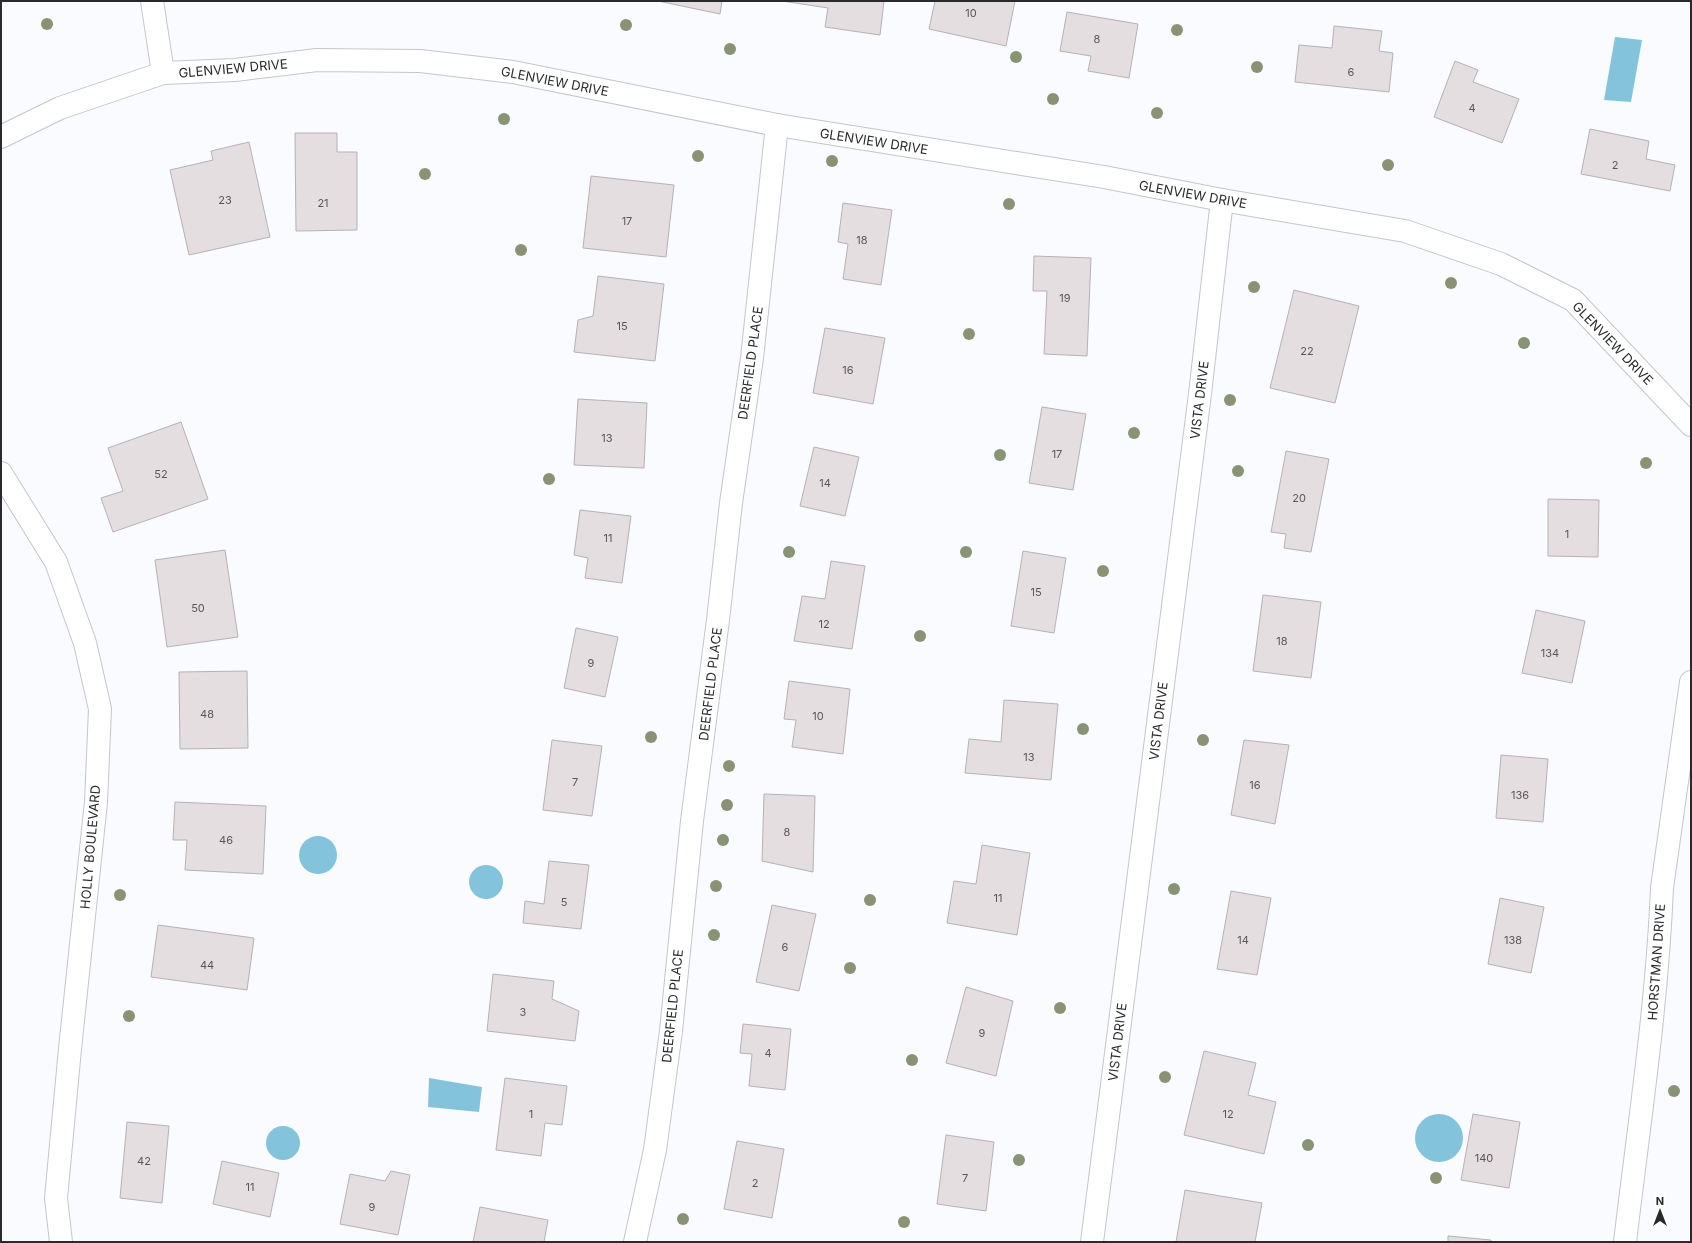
<svg xmlns="http://www.w3.org/2000/svg" width="1692" height="1243" viewBox="0 0 1692 1243" font-family="Inter,sans-serif">
<style>
.water{fill:#83c4dc}
.building{fill:#e4dee1;stroke:#b7b1b4}
.lines{fill:none;stroke-linecap:round;stroke-linejoin:round}
.minor-casing{stroke:#c3c6cb;stroke-width:24}
.minor{stroke:#fff;stroke-width:22}
.tree{fill:#899373}
.labels{text-anchor:middle;stroke-width:3;stroke-linejoin:round;paint-order:stroke}
.number-label{font-size:11px;fill:#575759}
.street-label{font-size:13px;fill:#282a2c;stroke:#fff}
</style>
<rect width="100%" height="100%" fill="#f9fbfe"/>
<g class="water">
<polygon points="1615,37 1642,40 1631,102 1604,100"/>
<circle cx="318" cy="855" r="19"/>
<circle cx="486" cy="882" r="17"/>
<polygon points="429,1078 482,1087 479,1112 428,1107"/>
<circle cx="1439" cy="1138" r="24"/>
<circle cx="283" cy="1143" r="17"/>
</g>
<g class="building">
<polygon points="658,1 722,1 720,14"/>
<polygon points="782,1 884,1 880,35 825,27 828,8"/>
<polygon points="935,1 1015,1 1006,46 929,29"/>
<polygon points="1067,12 1138,24 1129,78 1088,71 1091,56 1060,51"/>
<polygon points="1334,26 1382,31 1379,51 1393,53 1389,92 1295,82 1299,45 1332,48"/>
<polygon points="1455,61 1478,70 1473,82 1519,99 1502,143 1434,117"/>
<polygon points="1590,129 1649,141 1646,159 1675,165 1670,191 1581,174"/>
<polygon points="295,133 337,133 337,152 357,152 357,230 296,231"/>
<polygon points="249,142 270,237 189,255 170,170 213,160 211,151"/>
<polygon points="591,176 674,185 666,257 583,248"/>
<polygon points="843,203 892,210 881,285 843,279 848,244 838,242"/>
<polygon points="1034,256 1091,258 1087,356 1044,354 1047,291 1033,291"/>
<polygon points="598,276 664,284 655,361 574,352 578,320 593,316"/>
<polygon points="1294,290 1359,306 1335,403 1270,388"/>
<polygon points="825,328 885,338 873,404 813,393"/>
<polygon points="578,399 647,403 644,468 574,465"/>
<polygon points="1042,407 1086,414 1073,490 1029,483"/>
<polygon points="181,422 208,499 113,532 101,498 123,491 108,448"/>
<polygon points="814,447 859,457 845,516 800,506"/>
<polygon points="1286,451 1329,459 1311,552 1284,548 1286,534 1271,532"/>
<polygon points="1548,499 1599,500 1598,557 1548,556"/>
<polygon points="580,510 631,516 622,583 585,578 588,558 574,555"/>
<polygon points="225,550 238,637 167,647 155,560"/>
<polygon points="1023,551 1066,558 1054,633 1011,626"/>
<polygon points="831,561 865,566 852,649 794,641 802,596 825,599"/>
<polygon points="1263,595 1321,602 1311,678 1253,671"/>
<polygon points="1536,610 1585,621 1572,683 1522,673"/>
<polygon points="576,628 618,637 605,697 564,688"/>
<polygon points="247,671 248,748 180,749 179,672"/>
<polygon points="789,681 850,689 843,754 792,747 796,720 784,719"/>
<polygon points="1004,700 1058,704 1051,780 965,773 969,739 1001,742"/>
<polygon points="552,740 602,746 592,816 543,810"/>
<polygon points="1244,740 1289,745 1275,824 1231,815"/>
<polygon points="1501,755 1548,759 1543,822 1496,818"/>
<polygon points="764,794 815,796 813,872 762,861"/>
<polygon points="175,802 266,806 263,874 185,870 187,840 173,840"/>
<polygon points="982,845 1030,853 1017,935 947,923 954,881 976,884"/>
<polygon points="549,861 589,865 581,929 523,923 525,901 544,904"/>
<polygon points="1231,891 1271,898 1257,975 1217,969"/>
<polygon points="1500,898 1544,907 1531,973 1488,964"/>
<polygon points="772,905 816,914 799,991 756,982"/>
<polygon points="158,925 254,938 247,990 151,977"/>
<polygon points="493,974 554,981 552,999 579,1011 575,1041 487,1031"/>
<polygon points="966,987 1013,1001 996,1076 946,1063"/>
<polygon points="743,1024 791,1029 785,1090 749,1086 752,1054 740,1053"/>
<polygon points="1204,1051 1256,1063 1248,1095 1276,1102 1264,1154 1184,1135"/>
<polygon points="505,1078 567,1086 562,1125 545,1123 541,1156 496,1150"/>
<polygon points="1473,1114 1520,1122 1509,1188 1461,1180"/>
<polygon points="127,1122 169,1126 162,1203 120,1198"/>
<polygon points="946,1135 994,1142 986,1211 937,1204"/>
<polygon points="737,1141 784,1149 772,1218 724,1209"/>
<polygon points="222,1161 279,1173 270,1217 213,1204"/>
<polygon points="391,1171 410,1175 398,1235 340,1224 350,1174 385,1181"/>
<polygon points="1185,1190 1262,1203 1255,1242 1176,1242"/>
<polygon points="480,1207 548,1220 544,1242 473,1242"/>
<polygon points="1448,1236 1491,1240 1491,1242 1448,1242"/>
</g>
<g class="lines">
<defs>
<g id="minor">
<polyline points="152,1 163,73"/>
<polyline points="1,137 60,108 163,73 235,70 317,60 420,61 513,72 777,125 1104,177 1222,200 1405,231 1501,264 1573,300 1691,425"/>
<polyline points="1,473 56,562 85,643 100,709 96,802 70,1049 56,1198 61,1242"/>
<polyline points="635,1242 655,1150 671,1031 692,821 718,620 731,503 752,358 777,125"/>
<polyline points="1092,1242 1200,394 1222,200"/>
<path d="M1625,1242C1639,1124 1657,1007 1662,888L1691,682"/>
</g>
</defs>
<use href="#minor" class="minor-casing"/>
<use href="#minor" class="minor"/>
</g>
<g class="tree">
<circle cx="47" cy="24" r="6"/>
<circle cx="626" cy="25" r="6"/>
<circle cx="1177" cy="30" r="6"/>
<circle cx="730" cy="49" r="6"/>
<circle cx="1016" cy="57" r="6"/>
<circle cx="1257" cy="67" r="6"/>
<circle cx="1053" cy="99" r="6"/>
<circle cx="1157" cy="113" r="6"/>
<circle cx="504" cy="119" r="6"/>
<circle cx="698" cy="156" r="6"/>
<circle cx="832" cy="161" r="6"/>
<circle cx="1388" cy="165" r="6"/>
<circle cx="425" cy="174" r="6"/>
<circle cx="1009" cy="204" r="6"/>
<circle cx="521" cy="250" r="6"/>
<circle cx="1451" cy="283" r="6"/>
<circle cx="1254" cy="287" r="6"/>
<circle cx="969" cy="334" r="6"/>
<circle cx="1524" cy="343" r="6"/>
<circle cx="1230" cy="400" r="6"/>
<circle cx="1134" cy="433" r="6"/>
<circle cx="1000" cy="455" r="6"/>
<circle cx="1646" cy="463" r="6"/>
<circle cx="1238" cy="471" r="6"/>
<circle cx="549" cy="479" r="6"/>
<circle cx="789" cy="552" r="6"/>
<circle cx="966" cy="552" r="6"/>
<circle cx="1103" cy="571" r="6"/>
<circle cx="920" cy="636" r="6"/>
<circle cx="1083" cy="729" r="6"/>
<circle cx="651" cy="737" r="6"/>
<circle cx="1203" cy="740" r="6"/>
<circle cx="729" cy="766" r="6"/>
<circle cx="727" cy="805" r="6"/>
<circle cx="723" cy="840" r="6"/>
<circle cx="716" cy="886" r="6"/>
<circle cx="1174" cy="889" r="6"/>
<circle cx="120" cy="895" r="6"/>
<circle cx="870" cy="900" r="6"/>
<circle cx="714" cy="935" r="6"/>
<circle cx="850" cy="968" r="6"/>
<circle cx="1060" cy="1008" r="6"/>
<circle cx="129" cy="1016" r="6"/>
<circle cx="912" cy="1060" r="6"/>
<circle cx="1165" cy="1077" r="6"/>
<circle cx="1674" cy="1091" r="6"/>
<circle cx="1308" cy="1145" r="6"/>
<circle cx="1019" cy="1160" r="6"/>
<circle cx="1436" cy="1178" r="6"/>
<circle cx="683" cy="1219" r="6"/>
<circle cx="904" cy="1222" r="6"/>
</g>
<g class="labels">
<g class="number-label">
<text x="971" y="17">10</text>
<text x="1097" y="43">8</text>
<text x="1351" y="76">6</text>
<text x="1472" y="112">4</text>
<text x="1615" y="169">2</text>
<text x="225" y="204">23</text>
<text x="323" y="207">21</text>
<text x="627" y="225">17</text>
<text x="862" y="244">18</text>
<text x="1065" y="302">19</text>
<text x="622" y="330">15</text>
<text x="1307" y="355">22</text>
<text x="848" y="374">16</text>
<text x="607" y="442">13</text>
<text x="1057" y="458">17</text>
<text x="161" y="478">52</text>
<text x="825" y="487">14</text>
<text x="1299" y="502">20</text>
<text x="1567" y="538">1</text>
<text x="608" y="542">11</text>
<text x="1036" y="596">15</text>
<text x="198" y="612">50</text>
<text x="824" y="628">12</text>
<text x="1282" y="645">18</text>
<text x="1550" y="657">134</text>
<text x="591" y="667">9</text>
<text x="207" y="718">48</text>
<text x="818" y="720">10</text>
<text x="1029" y="761">13</text>
<text x="575" y="786">7</text>
<text x="1255" y="789">16</text>
<text x="1520" y="799">136</text>
<text x="787" y="836">8</text>
<text x="226" y="844">46</text>
<text x="998" y="902">11</text>
<text x="564" y="906">5</text>
<text x="1243" y="944">14</text>
<text x="1513" y="944">138</text>
<text x="785" y="951">6</text>
<text x="207" y="969">44</text>
<text x="523" y="1016">3</text>
<text x="982" y="1037">9</text>
<text x="768" y="1057">4</text>
<text x="531" y="1118">1</text>
<text x="1228" y="1118">12</text>
<text x="1484" y="1162">140</text>
<text x="144" y="1165">42</text>
<text x="965" y="1182">7</text>
<text x="755" y="1187">2</text>
<text x="250" y="1191">11</text>
<text x="372" y="1211">9</text>
</g>
<g class="street-label">
<text transform="translate(233 68) rotate(-5)" y="5">GLENVIEW DRIVE</text>
<text transform="translate(555 81) rotate(11)" y="5">GLENVIEW DRIVE</text>
<text transform="translate(874 141) rotate(9)" y="5">GLENVIEW DRIVE</text>
<text transform="translate(1193 194) rotate(10)" y="5">GLENVIEW DRIVE</text>
<text transform="translate(1613 343) rotate(46)" y="5">GLENVIEW DRIVE</text>
<text transform="translate(750 363) rotate(-82)" y="5">DEERFIELD PLACE</text>
<text transform="translate(1199 400) rotate(-83)" y="5">VISTA DRIVE</text>
<text transform="translate(710 684) rotate(-83)" y="5">DEERFIELD PLACE</text>
<text transform="translate(1158 721) rotate(-83)" y="5">VISTA DRIVE</text>
<text transform="translate(90 847) rotate(-85)" y="5">HOLLY BOULEVARD</text>
<text transform="translate(1656 962) rotate(-86)" y="5">HORSTMAN DRIVE</text>
<text transform="translate(672 1006) rotate(-84)" y="5">DEERFIELD PLACE</text>
<text transform="translate(1117 1042) rotate(-83)" y="5">VISTA DRIVE</text>
</g>
</g>
<rect width="1692" height="1243" fill="none" stroke="#282a2c" stroke-width="4"/>
<g transform="translate(1660 1211)" stroke="#ffffff" stroke-width="3" paint-order="stroke">
<path d="M0-3L7 15L0 10L-7 15Z" fill="#282a2c"/>
<text y="-6" font-size="11" font-weight="bold" text-anchor="middle" fill="#282a2c">N</text>
</g>
</svg>
